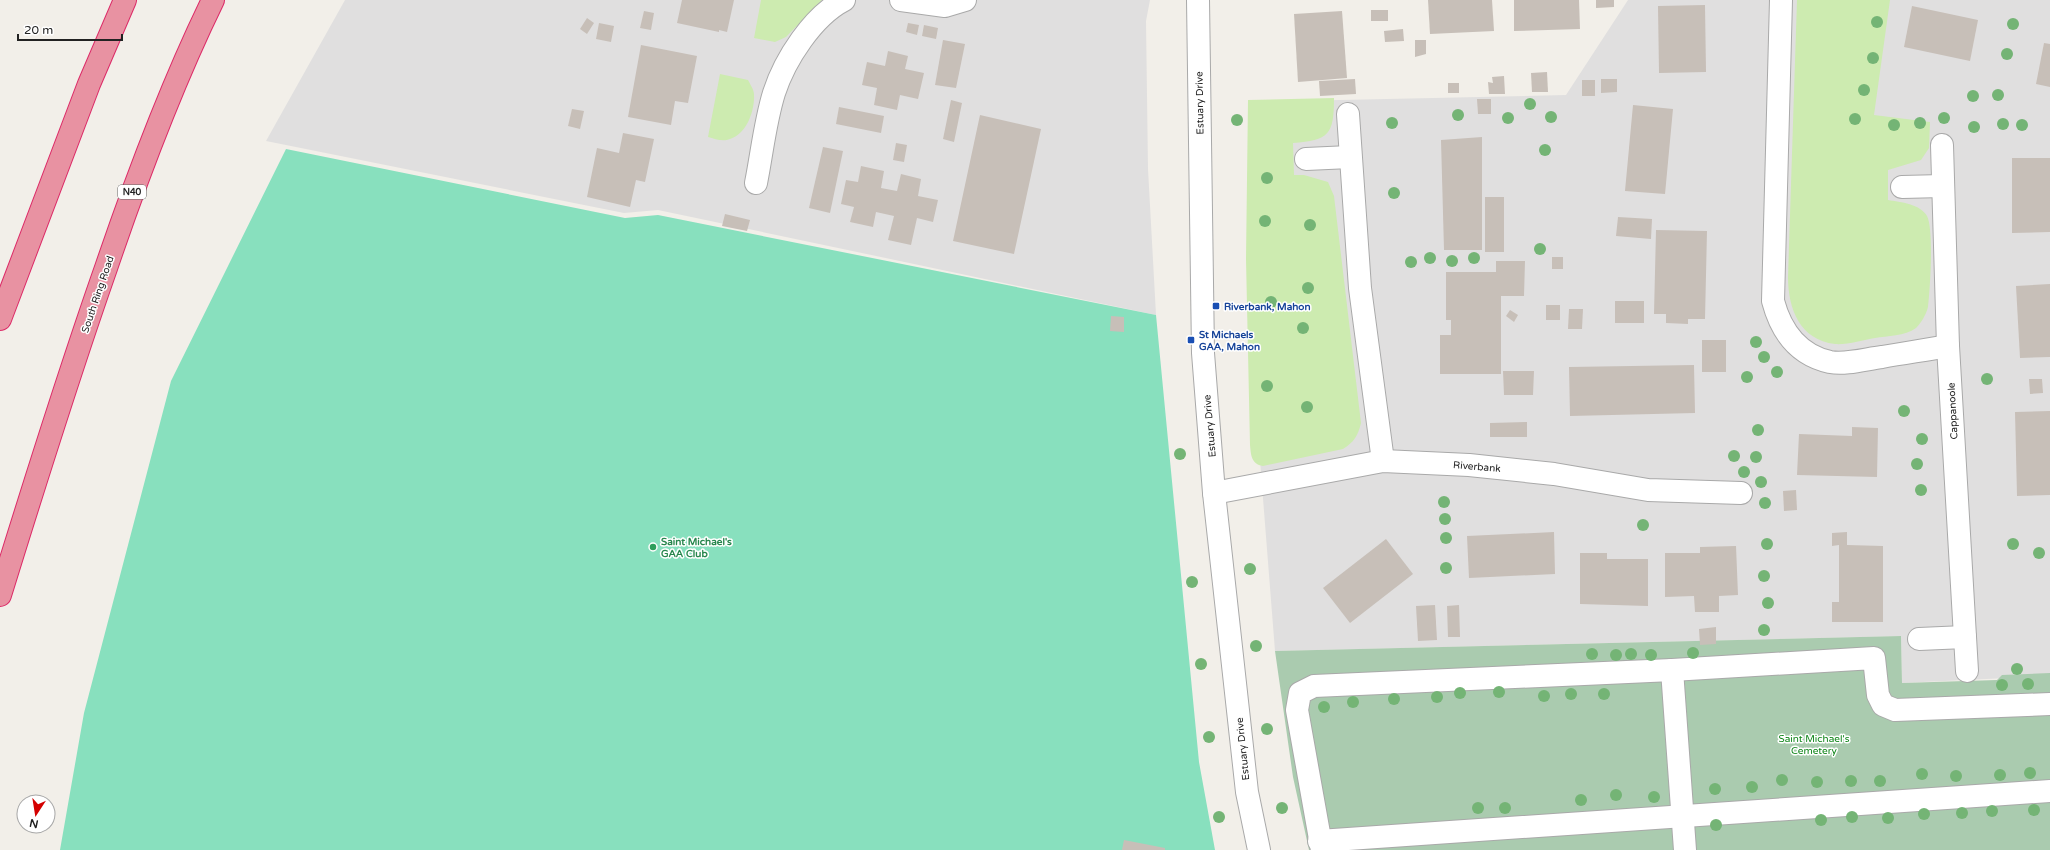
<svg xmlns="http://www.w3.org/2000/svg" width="2050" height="850" viewBox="0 0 2050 850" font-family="'Varela Round',sans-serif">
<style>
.residential{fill:#e0dfdf}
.grass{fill:#cdebb0}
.cemetery{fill:#aacbaf}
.pitch{fill:#88e0be}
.building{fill:#c7bfb8}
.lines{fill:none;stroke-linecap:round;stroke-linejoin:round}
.minor-casing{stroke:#a9a9a9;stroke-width:24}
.highway-casing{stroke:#dc2a67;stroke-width:24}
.minor{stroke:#fff;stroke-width:22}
.highway{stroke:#e892a2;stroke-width:22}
.tree{fill:#74b475}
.transit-dot{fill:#1a4fb4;stroke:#fff;stroke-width:1.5}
.leisure-dot{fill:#2e9e5b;stroke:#fff;stroke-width:1.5}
.labels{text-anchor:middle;stroke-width:3;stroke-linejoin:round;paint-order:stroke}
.shield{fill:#fff;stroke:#646464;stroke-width:1}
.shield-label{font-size:9px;font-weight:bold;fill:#222}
.street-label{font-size:10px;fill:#222;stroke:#fff}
.transit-label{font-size:10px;font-weight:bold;fill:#164399;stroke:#fff;text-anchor:start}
.leisure-label{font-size:10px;font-weight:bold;fill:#27864d;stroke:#fff;text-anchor:start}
.park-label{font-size:10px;fill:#0c8416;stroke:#fff}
</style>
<rect width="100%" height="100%" fill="#f2efe9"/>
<g class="residential">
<polygon points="345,0 1150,0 1146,21 1148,169 1156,315 658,210 624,213 266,141"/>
<polygon points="1628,0 2050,0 2050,676 1902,683 1901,636 1275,651 1250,333 1251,102 1566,95"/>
</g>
<g class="grass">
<polygon points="761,0 822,0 786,37 775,42 754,38"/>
<path d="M1797,0H1890L1874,115L1930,122L1929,148L1921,160L1888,170V200C1901,202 1920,204 1927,216C1934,229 1930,291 1928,307C1926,315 1921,323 1916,328C1905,336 1887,336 1875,338C1863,340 1847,345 1835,344C1800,340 1788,309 1788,277Z"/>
<path d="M720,74L748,80C750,84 754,90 754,94C755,110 747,134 730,139C723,142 715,139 708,137Z"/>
<path d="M1334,98C1334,135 1329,140 1293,143L1294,175H1304L1328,182L1334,196L1361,423C1358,436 1354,442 1343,449L1263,466C1251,464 1251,455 1250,445L1246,259L1248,100Z"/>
</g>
<polygon class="cemetery" points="1901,636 1902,683 1997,680 2002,675 2050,673 2050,850 1309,850 1293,777 1275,651"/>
<polygon class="pitch" points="286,149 625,218 658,215 1156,315 1199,762 1215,850 60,850 84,713 171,381"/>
<g class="building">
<polygon points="682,0 734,0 727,32 719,30 719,32 677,23"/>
<polygon points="1428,0 1492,0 1494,31 1430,34"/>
<polygon points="1514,0 1579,0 1580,29 1514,31"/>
<polygon points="1596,0 1614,0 1614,7 1596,8"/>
<polygon points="1705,5 1706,72 1659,73 1658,6"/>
<polygon points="1912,6 1978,20 1970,61 1904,47"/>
<rect x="1371" y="10" width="17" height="11"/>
<polygon points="644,11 654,13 651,30 640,28"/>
<polygon points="1342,11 1347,78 1298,82 1294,14"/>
<polygon points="587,18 594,23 587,34 580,29"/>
<polygon points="599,23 614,26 611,42 596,39"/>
<polygon points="908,23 919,25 917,35 906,32"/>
<polygon points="924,25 938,28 936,39 922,36"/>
<polygon points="1403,29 1404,41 1385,42 1384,31"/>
<polygon points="943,40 965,44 956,88 935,85"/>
<polygon points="1415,40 1426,40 1426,54 1415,57"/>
<polygon points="2044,43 2050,44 2050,87 2036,84"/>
<polygon points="641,45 697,56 688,103 675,101 671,125 628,117"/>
<polygon points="888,51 908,56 905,69 924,73 918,99 900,95 897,110 874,105 877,88 862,85 867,62 885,66"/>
<polygon points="1547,72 1548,92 1532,92 1531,73"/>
<polygon points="1504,76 1505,94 1489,94 1488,82 1493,83 1492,77"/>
<polygon points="1355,79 1356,94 1320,96 1319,81"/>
<polygon points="1601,79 1617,79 1617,92 1601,93"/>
<rect x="1582" y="80" width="13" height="16"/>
<rect x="1448" y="83" width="11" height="10"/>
<polygon points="1477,99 1491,99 1491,114 1478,114"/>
<polygon points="951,100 962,103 954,142 943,139"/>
<polygon points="1633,105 1673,109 1665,194 1625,191"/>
<polygon points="839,107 884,116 881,133 836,124"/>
<polygon points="572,109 584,111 580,129 568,126"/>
<polygon points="980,115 1041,129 1014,254 953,241"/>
<polygon points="623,133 654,139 645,182 636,180 630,207 587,197 597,148 619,153"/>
<polygon points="1482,137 1482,250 1444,250 1441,140"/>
<polygon points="896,143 907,145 904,162 893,160"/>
<polygon points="823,147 843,151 830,213 809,208"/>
<polygon points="2012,158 2050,158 2050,232 2012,233"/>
<polygon points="861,166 884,171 881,188 897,191 901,174 921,179 918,196 938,200 933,222 917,218 911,245 888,240 894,216 876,212 873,227 850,222 854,207 841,204 846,180 858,182"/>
<rect x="1485" y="197" width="19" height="55"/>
<polygon points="725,214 750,220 747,231 722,226"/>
<polygon points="1618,217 1652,219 1651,239 1616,236"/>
<polygon points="1656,230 1707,231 1705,319 1688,319 1688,324 1666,323 1666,314 1654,314"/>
<rect x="1552" y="257" width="11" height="12"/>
<polygon points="1496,261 1525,261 1524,296 1501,296 1501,374 1440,374 1440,335 1451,335 1451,320 1446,320 1446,272 1496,272"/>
<polygon points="2050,284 2050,357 2020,358 2016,286"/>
<rect x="1615" y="301" width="29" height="22"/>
<rect x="1546" y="305" width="14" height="15"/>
<polygon points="1569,309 1583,309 1582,329 1568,329"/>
<polygon points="1510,310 1518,315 1514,322 1506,316"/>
<polygon points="1111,316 1124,317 1124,332 1110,331"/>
<rect x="1702" y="340" width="24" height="32"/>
<polygon points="1694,365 1695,413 1570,416 1569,367"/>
<polygon points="1503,371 1534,371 1533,395 1504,395"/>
<polygon points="2029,379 2042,379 2043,393 2030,394"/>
<polygon points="2050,411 2050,495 2017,496 2015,412"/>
<polygon points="1527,422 1527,437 1490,437 1490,423"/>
<polygon points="1852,427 1878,428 1877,477 1797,475 1799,434 1852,436"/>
<polygon points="1796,490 1797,510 1784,511 1783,491"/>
<polygon points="1554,532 1555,574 1469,578 1467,536"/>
<polygon points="1847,532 1847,545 1883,546 1883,622 1832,622 1832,602 1839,602 1839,545 1832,546 1832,533"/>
<polygon points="1386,539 1413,574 1350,623 1323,588"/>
<polygon points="1736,546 1738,595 1719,596 1719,612 1695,612 1694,596 1665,597 1665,553 1700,553 1700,547"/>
<polygon points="1580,553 1607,553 1607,559 1648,559 1648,606 1580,604"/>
<polygon points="1435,605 1437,640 1418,641 1416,606"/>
<polygon points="1459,605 1460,637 1448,637 1447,606"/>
<polygon points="1716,627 1716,644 1700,645 1699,629"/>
<polygon points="1124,840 1165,848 1165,850 1122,850"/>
</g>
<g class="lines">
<defs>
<g id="minor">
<polyline points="901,0 945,6 965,0"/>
<polyline points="1198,0 1203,353 1214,493 1247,792 1259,850"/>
<path d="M1781,0L1773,301C1781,331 1798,355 1830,362C1846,365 1866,359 1882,357C1904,353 1926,350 1948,346"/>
<polyline points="1348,114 1360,288 1383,461"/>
<polyline points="1942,145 1948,346 1967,671"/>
<polyline points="1306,159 1350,157"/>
<path d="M756,183C762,153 765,122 774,93C785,59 813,16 844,0"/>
<polyline points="1902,187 1943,186"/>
<polyline points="1214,493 1383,461 1469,465 1554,474 1648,490 1741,493"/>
<polyline points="1919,639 1965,637"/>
<polyline points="1672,670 1685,850"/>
<polyline points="1319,841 2050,791"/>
<polyline points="1322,850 1297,710 1300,693 1314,686 1672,670 1874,658 1878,695 1883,705 1895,710 2050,704"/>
</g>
<g id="highway">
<polyline points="0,319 89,84 125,0"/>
<path d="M0,595C34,485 68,376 106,268C137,177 171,86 213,0"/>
</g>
</defs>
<use href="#minor" class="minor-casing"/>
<use href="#highway" class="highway-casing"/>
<use href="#minor" class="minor"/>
<use href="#highway" class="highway"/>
</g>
<g class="tree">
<circle cx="1877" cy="22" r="6"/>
<circle cx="2013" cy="24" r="6"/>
<circle cx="2007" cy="54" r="6"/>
<circle cx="1873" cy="58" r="6"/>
<circle cx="1864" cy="90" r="6"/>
<circle cx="1998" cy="95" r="6"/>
<circle cx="1973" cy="96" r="6"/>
<circle cx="1530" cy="104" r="6"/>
<circle cx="1458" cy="115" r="6"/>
<circle cx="1551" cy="117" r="6"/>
<circle cx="1508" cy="118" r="6"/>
<circle cx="1944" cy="118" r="6"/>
<circle cx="1855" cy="119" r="6"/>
<circle cx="1237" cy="120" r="6"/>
<circle cx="1392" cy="123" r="6"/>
<circle cx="1920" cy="123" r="6"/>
<circle cx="2003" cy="124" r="6"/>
<circle cx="1894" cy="125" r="6"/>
<circle cx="2022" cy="125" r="6"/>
<circle cx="1974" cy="127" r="6"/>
<circle cx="1545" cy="150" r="6"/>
<circle cx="1267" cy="178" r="6"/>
<circle cx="1394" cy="193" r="6"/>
<circle cx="1265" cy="221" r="6"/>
<circle cx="1310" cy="225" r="6"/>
<circle cx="1540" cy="249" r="6"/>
<circle cx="1430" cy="258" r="6"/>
<circle cx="1474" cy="258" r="6"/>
<circle cx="1452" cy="261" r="6"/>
<circle cx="1411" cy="262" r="6"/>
<circle cx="1308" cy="288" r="6"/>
<circle cx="1271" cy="302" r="6"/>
<circle cx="1303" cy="328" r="6"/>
<circle cx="1756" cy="342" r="6"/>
<circle cx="1764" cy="357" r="6"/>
<circle cx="1777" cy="372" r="6"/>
<circle cx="1747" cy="377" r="6"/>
<circle cx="1987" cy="379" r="6"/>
<circle cx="1267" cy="386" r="6"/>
<circle cx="1307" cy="407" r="6"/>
<circle cx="1904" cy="411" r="6"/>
<circle cx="1758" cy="430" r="6"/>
<circle cx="1922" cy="439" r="6"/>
<circle cx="1180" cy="454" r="6"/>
<circle cx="1734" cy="456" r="6"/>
<circle cx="1756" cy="457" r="6"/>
<circle cx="1917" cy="464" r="6"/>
<circle cx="1744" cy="472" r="6"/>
<circle cx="1761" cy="482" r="6"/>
<circle cx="1921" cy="490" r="6"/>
<circle cx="1444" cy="502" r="6"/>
<circle cx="1765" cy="503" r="6"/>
<circle cx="1445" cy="519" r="6"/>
<circle cx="1643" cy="525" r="6"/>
<circle cx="1446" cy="538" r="6"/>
<circle cx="1767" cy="544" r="6"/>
<circle cx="2013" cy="544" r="6"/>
<circle cx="2039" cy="553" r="6"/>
<circle cx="1446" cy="568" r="6"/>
<circle cx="1250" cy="569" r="6"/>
<circle cx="1764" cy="576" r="6"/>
<circle cx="1192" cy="582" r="6"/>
<circle cx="1768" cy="603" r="6"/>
<circle cx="1764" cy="630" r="6"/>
<circle cx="1256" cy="646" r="6"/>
<circle cx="1693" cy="653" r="6"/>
<circle cx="1592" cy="654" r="6"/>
<circle cx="1631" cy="654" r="6"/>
<circle cx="1616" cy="655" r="6"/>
<circle cx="1651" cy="655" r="6"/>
<circle cx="1201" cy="664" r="6"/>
<circle cx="2017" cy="669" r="6"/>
<circle cx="2028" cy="684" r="6"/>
<circle cx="2002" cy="685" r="6"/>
<circle cx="1499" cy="692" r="6"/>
<circle cx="1460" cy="693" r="6"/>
<circle cx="1571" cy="694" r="6"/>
<circle cx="1604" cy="694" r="6"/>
<circle cx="1544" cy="696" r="6"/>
<circle cx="1437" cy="697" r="6"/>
<circle cx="1394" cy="699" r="6"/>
<circle cx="1353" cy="702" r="6"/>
<circle cx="1324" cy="707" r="6"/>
<circle cx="1267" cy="729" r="6"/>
<circle cx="1209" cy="737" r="6"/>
<circle cx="2030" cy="773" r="6"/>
<circle cx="1922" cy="774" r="6"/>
<circle cx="2000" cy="775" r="6"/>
<circle cx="1956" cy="776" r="6"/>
<circle cx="1782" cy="780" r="6"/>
<circle cx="1851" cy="781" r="6"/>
<circle cx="1880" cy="781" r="6"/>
<circle cx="1817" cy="782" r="6"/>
<circle cx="1752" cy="787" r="6"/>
<circle cx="1715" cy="789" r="6"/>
<circle cx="1616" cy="795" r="6"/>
<circle cx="1654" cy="797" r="6"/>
<circle cx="1581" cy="800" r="6"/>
<circle cx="1282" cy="808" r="6"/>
<circle cx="1478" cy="808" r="6"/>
<circle cx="1505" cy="808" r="6"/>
<circle cx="2034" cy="810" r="6"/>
<circle cx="1992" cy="811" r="6"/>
<circle cx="1962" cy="813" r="6"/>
<circle cx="1924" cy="814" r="6"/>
<circle cx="1219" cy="817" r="6"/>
<circle cx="1852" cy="817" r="6"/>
<circle cx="1888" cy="818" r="6"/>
<circle cx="1821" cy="820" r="6"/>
<circle cx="1716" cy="825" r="6"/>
</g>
<g class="transit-dot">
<rect x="1212" y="302" width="8" height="8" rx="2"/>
<rect x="1187" y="336" width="8" height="8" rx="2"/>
</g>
<circle class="leisure-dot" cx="653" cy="547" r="4"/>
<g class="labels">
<rect class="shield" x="118" y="185" width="28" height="14" rx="3"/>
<g class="shield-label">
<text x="132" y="195">N40</text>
</g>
<g class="street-label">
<text transform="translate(1199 103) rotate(-91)" y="4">Estuary Drive</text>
<text transform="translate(97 294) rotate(-71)" y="4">South Ring Road</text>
<text transform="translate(1952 411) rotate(-93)" y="4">Cappanoole</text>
<text transform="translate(1209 426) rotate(-95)" y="4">Estuary Drive</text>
<text transform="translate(1477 466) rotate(5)" y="4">Riverbank</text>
<text transform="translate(1242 749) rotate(-96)" y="4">Estuary Drive</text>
</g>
<g class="transit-label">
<text x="1224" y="310">Riverbank, Mahon</text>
<text x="1199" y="338">St Michaels<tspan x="1199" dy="12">GAA, Mahon</tspan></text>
</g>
<g class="leisure-label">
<text x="661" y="545">Saint Michael's<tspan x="661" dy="12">GAA Club</tspan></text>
</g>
<g class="park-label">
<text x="1814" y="742">Saint Michael's<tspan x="1814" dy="12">Cemetery</tspan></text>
</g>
</g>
<g transform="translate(36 814) rotate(192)"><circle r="19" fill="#ffffff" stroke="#a7a7a7"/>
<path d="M0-3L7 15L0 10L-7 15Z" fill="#d40000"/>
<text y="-6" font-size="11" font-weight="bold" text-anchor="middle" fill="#222222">N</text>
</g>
<path d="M18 34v6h104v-6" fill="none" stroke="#222222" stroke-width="2"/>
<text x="24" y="34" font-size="12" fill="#222222" stroke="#ffffff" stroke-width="3" paint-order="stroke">20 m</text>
</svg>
